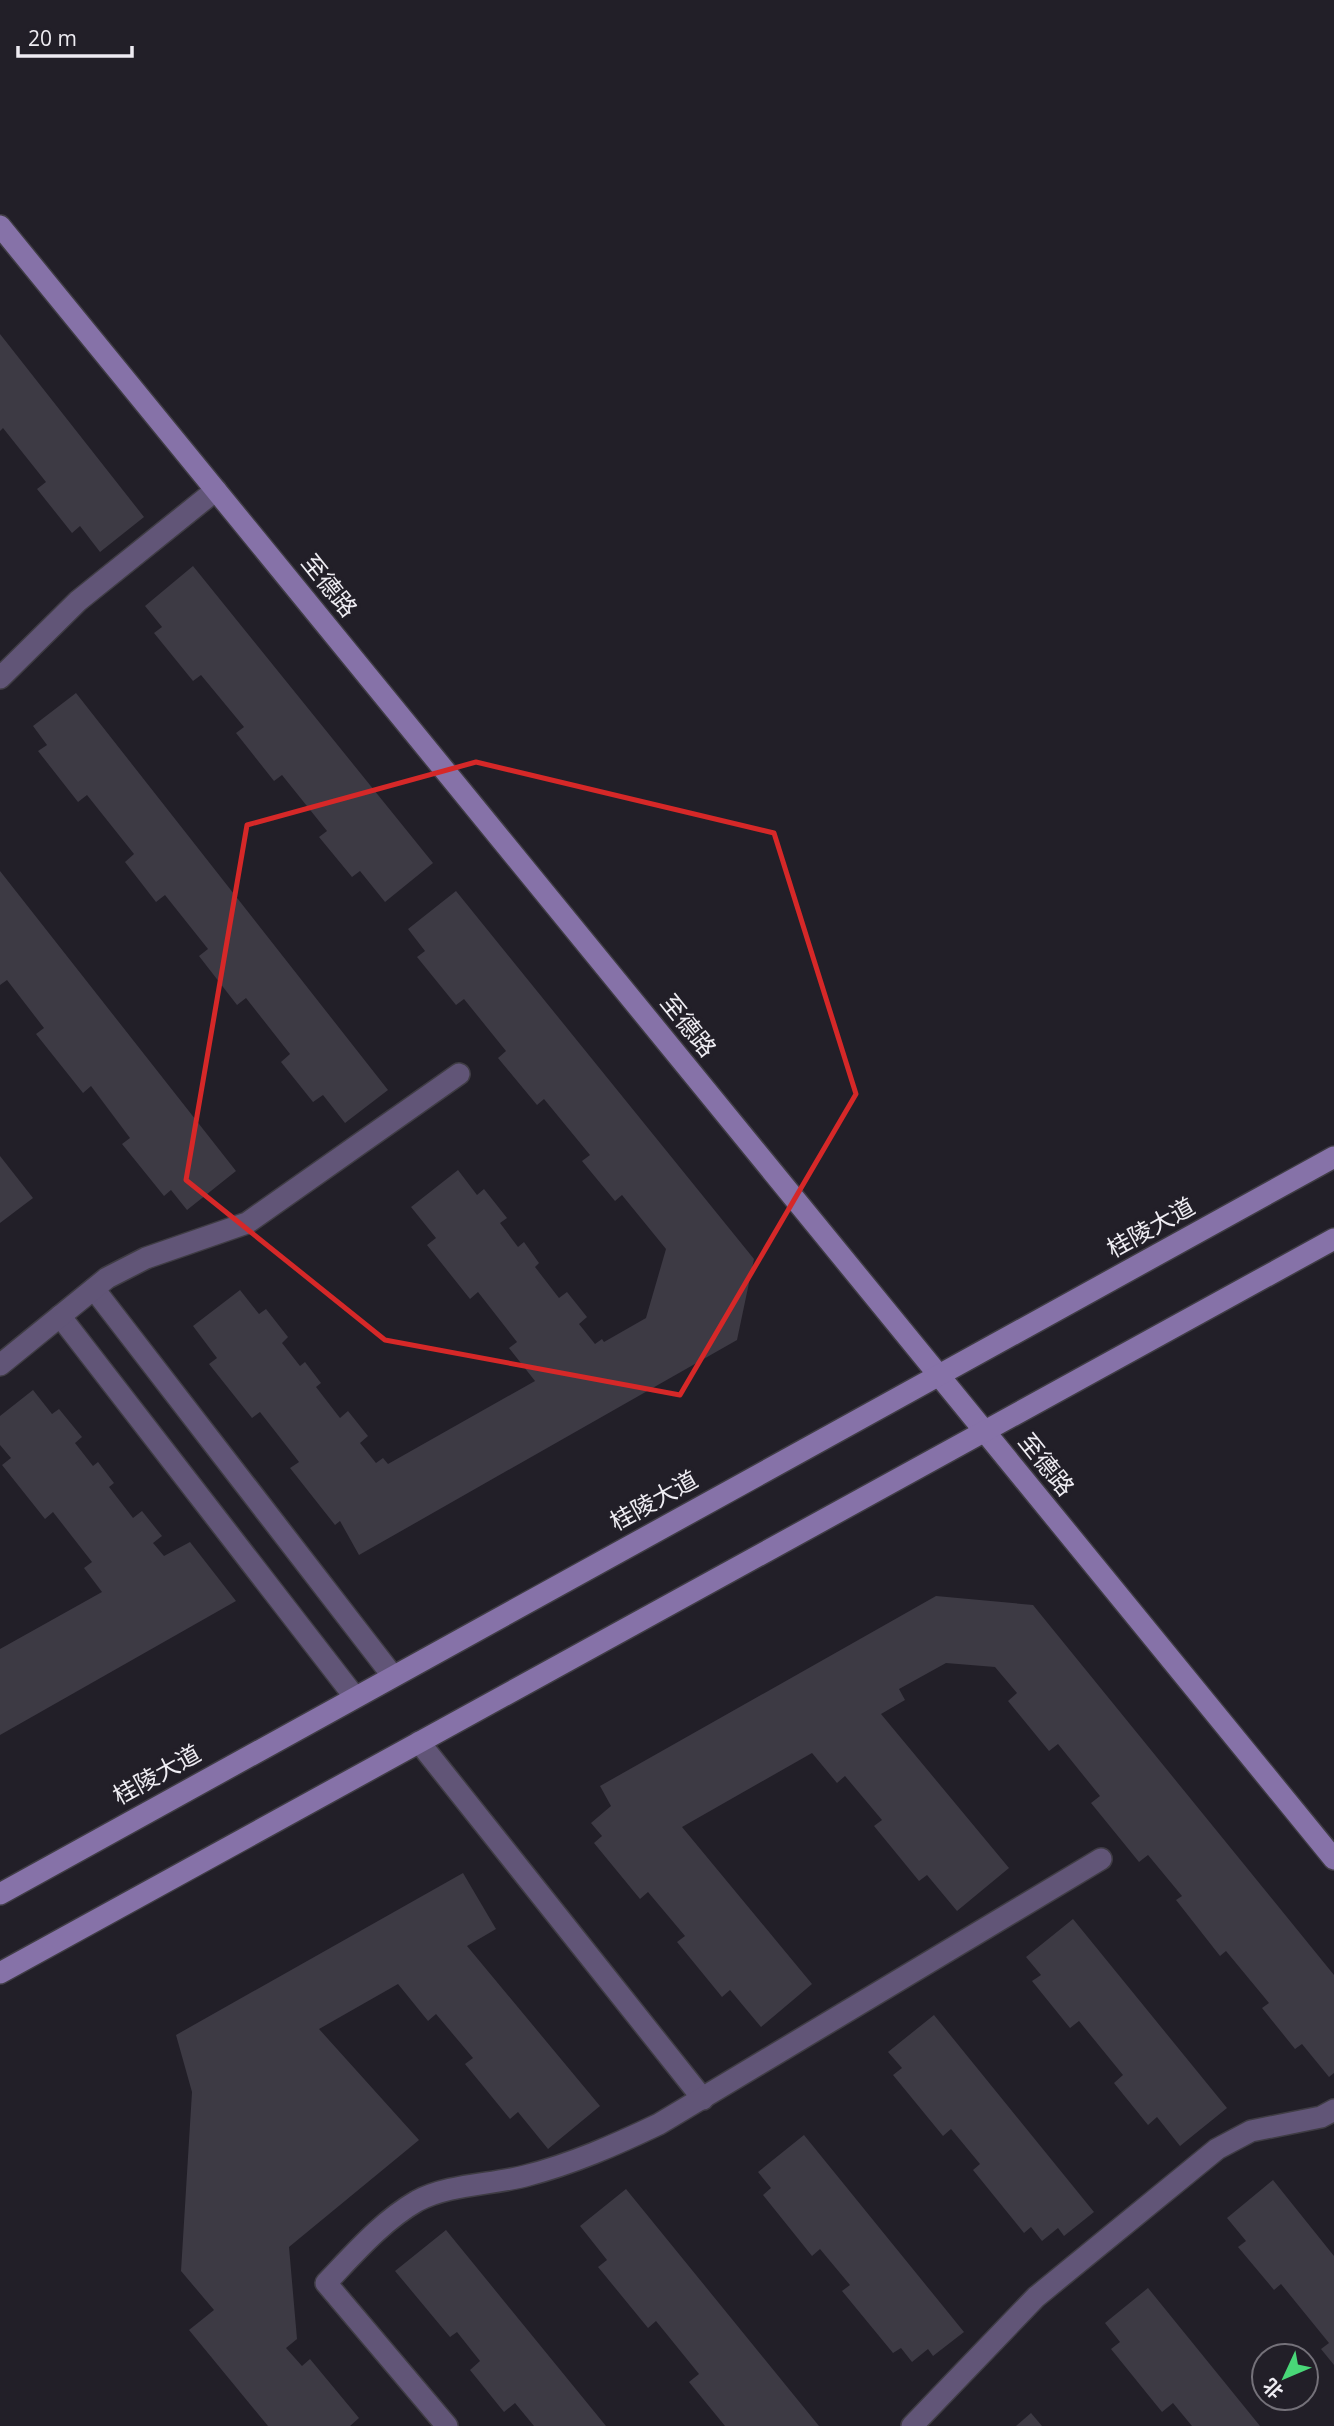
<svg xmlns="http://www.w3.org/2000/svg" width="1334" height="2426" viewBox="0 0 1334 2426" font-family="'Open Sans','Noto Sans SC',sans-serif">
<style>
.building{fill:#3d3a44}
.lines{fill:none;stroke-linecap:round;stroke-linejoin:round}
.lane-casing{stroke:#3f3c44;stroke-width:24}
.secondary-casing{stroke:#3f3c44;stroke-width:24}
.lane{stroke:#615577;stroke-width:21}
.secondary{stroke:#8672a8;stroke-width:21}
.marked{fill:none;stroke:#d62828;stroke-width:5;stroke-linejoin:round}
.labels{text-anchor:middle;stroke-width:7;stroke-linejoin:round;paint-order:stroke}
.street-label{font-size:24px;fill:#eeecf2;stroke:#221f28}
</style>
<rect width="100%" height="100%" fill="#221f28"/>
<g class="building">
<polygon points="0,334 144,517 100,552 80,526 72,533 37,489 46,482 3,428 0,431"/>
<polygon points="193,566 433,863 385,902 360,871 352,877 319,837 327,831 282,775 274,781 236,733 244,727 201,675 193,681 154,633 162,627 145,606"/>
<polygon points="76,693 388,1090 345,1123 323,1095 313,1102 281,1062 290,1054 246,998 237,1005 199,956 208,949 165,895 156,902 125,862 134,854 87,795 78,802 38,751 47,745 33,726"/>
<polygon points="0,871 236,1171 187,1210 171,1190 164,1196 122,1144 130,1138 91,1086 83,1093 36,1034 44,1028 7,980 0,985"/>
<polygon points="456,891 754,1259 737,1340 359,1555 340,1521 335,1525 290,1468 299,1462 260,1412 252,1418 209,1364 217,1358 193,1326 240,1290 259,1314 266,1309 288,1337 282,1343 300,1366 305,1362 321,1383 316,1387 340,1418 348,1411 368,1436 360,1443 376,1463 383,1458 388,1464 535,1381 509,1348 517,1342 478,1292 470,1299 427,1245 436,1238 411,1207 458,1170 477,1195 484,1189 507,1218 500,1223 518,1247 524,1242 539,1263 535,1267 559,1298 567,1292 587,1317 579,1324 595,1344 602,1339 604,1342 646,1318 666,1249 622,1195 615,1201 582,1161 590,1155 544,1099 537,1105 498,1058 506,1051 464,999 456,1005 417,957 425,951 408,929"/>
<polygon points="0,1156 33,1198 0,1223"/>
<polygon points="33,1390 52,1414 59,1409 82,1437 75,1443 93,1466 98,1462 114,1483 109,1487 133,1518 142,1511 162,1536 153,1543 164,1556 190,1542 236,1601 0,1735 0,1649 102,1592 84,1568 92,1562 53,1512 45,1519 2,1465 11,1458 0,1445 0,1416"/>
<polygon points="936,1596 1033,1605 1334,1975 1334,2073 1329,2077 1302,2044 1295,2049 1262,2008 1269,2003 1226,1951 1220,1956 1176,1900 1182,1896 1148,1855 1139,1862 1091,1803 1100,1796 1058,1744 1049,1751 1008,1701 1017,1693 995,1667 946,1663 899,1689 905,1700 881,1714 1009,1868 957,1911 927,1875 919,1881 874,1826 882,1820 845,1776 837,1783 812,1753 682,1827 812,1984 761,2027 730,1990 722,1997 677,1942 685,1936 648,1892 640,1899 594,1843 602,1836 591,1823 611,1806 600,1786"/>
<polygon points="463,1873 496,1929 467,1946 600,2106 548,2149 518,2112 510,2119 465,2064 473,2058 436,2014 428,2021 398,1984 319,2029 419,2140 289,2247 297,2339 286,2348 302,2366 310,2359 359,2418 350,2426 268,2426 189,2330 214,2310 181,2271 192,2092 176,2035"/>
<polygon points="1073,1919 1227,2108 1180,2146 1157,2117 1148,2125 1114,2083 1123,2075 1079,2021 1070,2028 1032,1981 1041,1975 1026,1957"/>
<polygon points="934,2015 1094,2212 1064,2236 1058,2228 1042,2241 1031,2227 1024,2233 973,2170 980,2164 951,2129 943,2136 893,2075 902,2068 888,2052"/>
<polygon points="804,2135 964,2332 933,2356 928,2349 912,2362 901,2348 893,2353 842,2291 850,2285 820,2249 812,2256 763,2195 771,2188 758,2172"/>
<polygon points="1273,2180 1334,2256 1334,2365 1321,2349 1329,2343 1281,2284 1274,2290 1238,2247 1246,2241 1227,2218"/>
<polygon points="626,2189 819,2426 725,2426 689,2382 699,2374 656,2321 648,2328 598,2267 607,2260 580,2226"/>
<polygon points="446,2230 606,2426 534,2426 515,2403 504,2412 470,2370 480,2361 457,2332 450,2337 395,2271"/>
<polygon points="1148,2288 1260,2426 1192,2426 1173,2403 1162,2412 1111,2349 1120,2342 1105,2323"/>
<polygon points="1031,2413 1042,2426 1016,2426"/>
</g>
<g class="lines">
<defs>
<g id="lane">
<polyline points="0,678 78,601 216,490"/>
<polyline points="94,1289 392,1675"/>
<polyline points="60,1316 354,1696"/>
<polyline points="0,1365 107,1278 146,1258 247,1223 459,1074"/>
<polyline points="419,1742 703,2099"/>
<path d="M447,2426L326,2283C353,2255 382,2221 417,2201C449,2184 490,2185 525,2176C572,2164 615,2145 659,2124L1101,1859"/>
<polyline points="912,2426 1036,2297 1217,2149 1251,2131 1321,2117 1334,2110"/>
</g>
<g id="secondary">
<polyline points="0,226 1334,1859"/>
<polyline points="0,1894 1334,1157"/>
<polyline points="0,1973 1334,1239"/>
</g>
</defs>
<use href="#lane" class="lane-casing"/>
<use href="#secondary" class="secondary-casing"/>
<use href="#lane" class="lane"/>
<use href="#secondary" class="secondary"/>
</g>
<path class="marked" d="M476,762L774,833L856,1094L680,1395L385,1340L186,1180L247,825Z"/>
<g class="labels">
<g class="street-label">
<text transform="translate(329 586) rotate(51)" y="8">至德路</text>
<text transform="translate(688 1026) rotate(51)" y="8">至德路</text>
<text transform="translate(1151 1228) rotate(-29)" y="8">桂陵大道</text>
<text transform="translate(1046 1465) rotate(51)" y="8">至德路</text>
<text transform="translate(654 1501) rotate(-29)" y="8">桂陵大道</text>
<text transform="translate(157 1775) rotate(-29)" y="8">桂陵大道</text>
</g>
</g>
<g transform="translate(1285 2377) rotate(226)"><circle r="33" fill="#221f28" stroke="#747179" stroke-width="2"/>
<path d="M0-5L12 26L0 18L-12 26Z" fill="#49d778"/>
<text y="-10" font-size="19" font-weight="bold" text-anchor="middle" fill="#eeecf2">北</text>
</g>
<path d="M18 46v10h114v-10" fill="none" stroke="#eeecf2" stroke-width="3.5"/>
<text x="28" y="46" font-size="21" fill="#eeecf2" stroke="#221f28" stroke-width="5" paint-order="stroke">20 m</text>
</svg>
